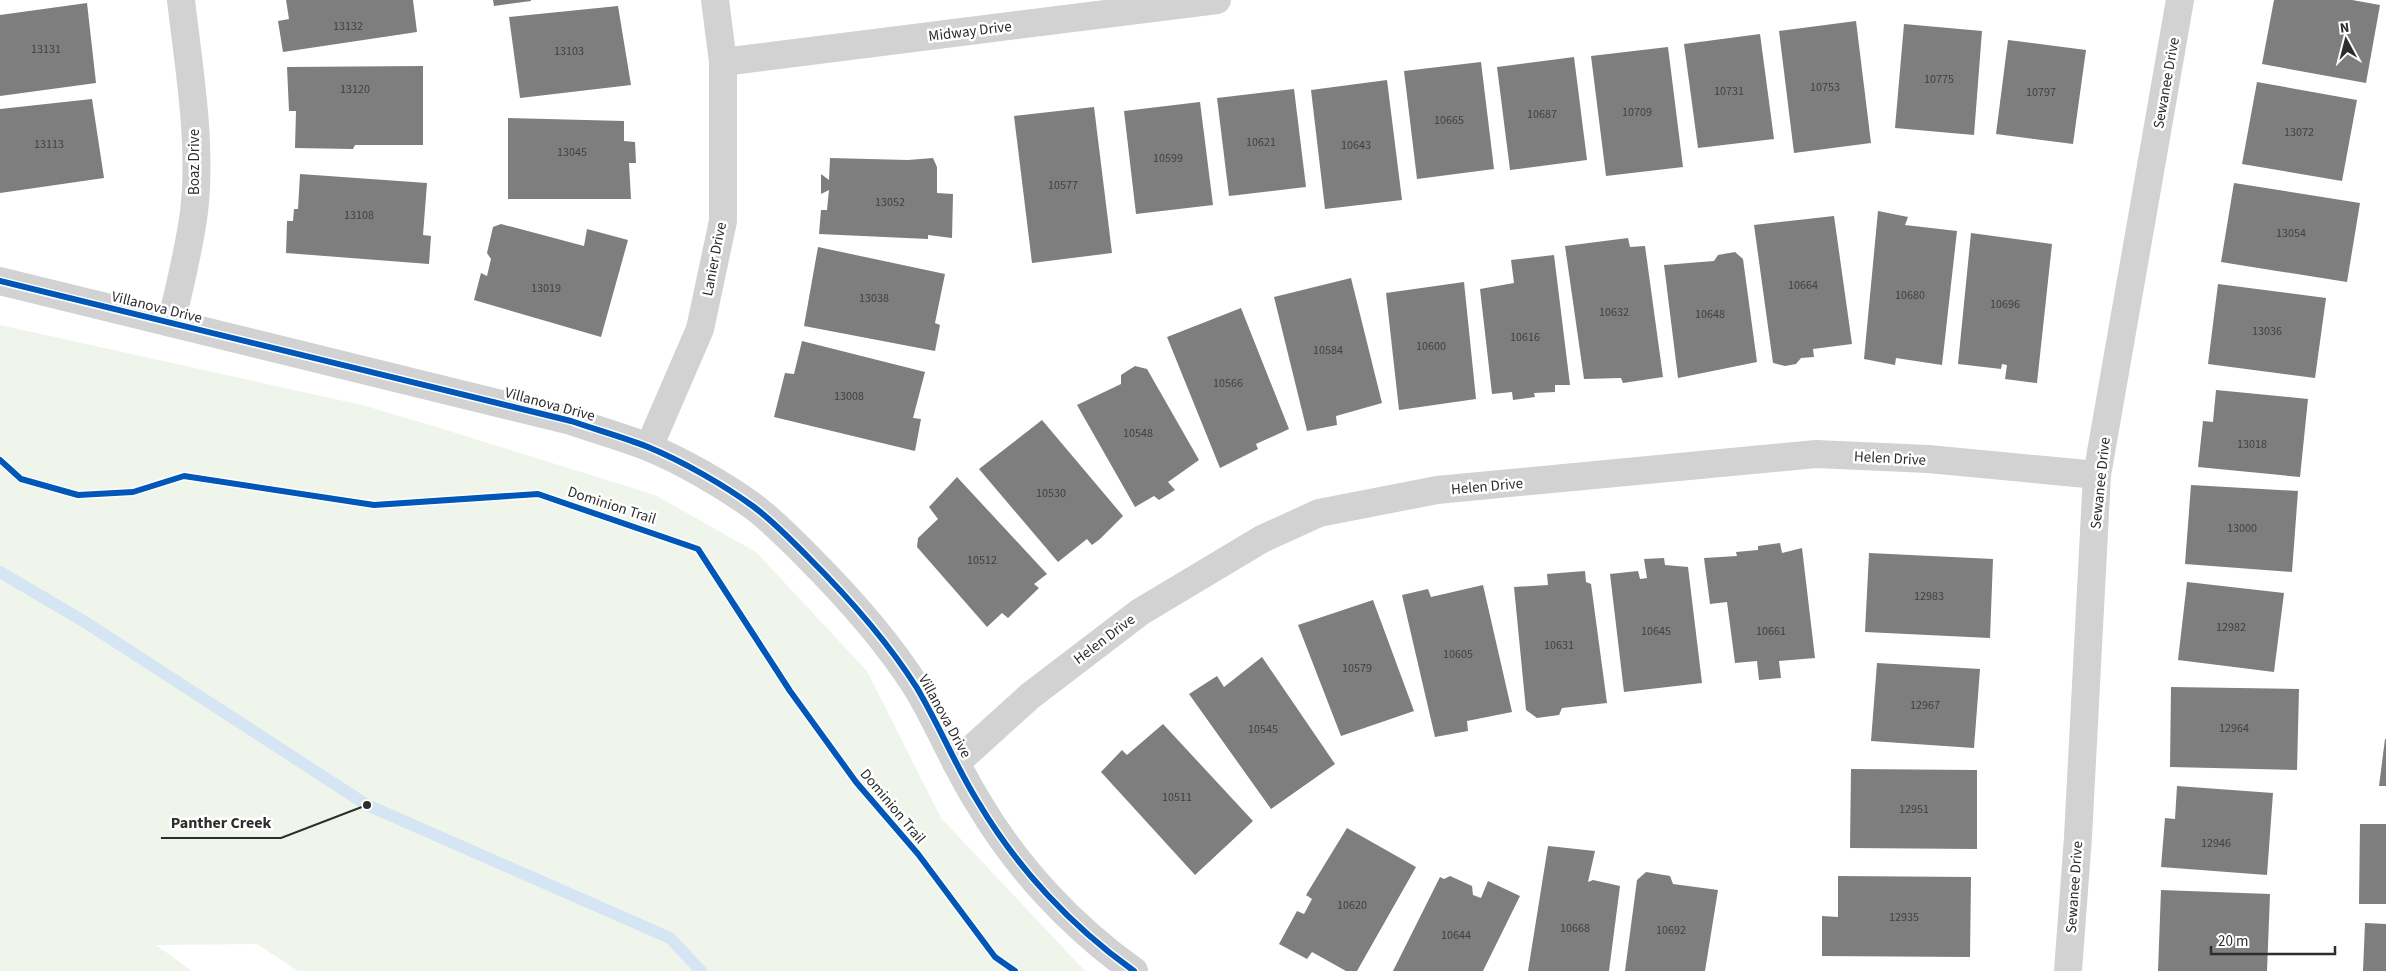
<svg xmlns="http://www.w3.org/2000/svg" width="2386" height="971" viewBox="0 0 2386 971" font-family="'Source Sans 3',sans-serif">
<style>
.green{fill:#eff5ea}
.lines{fill:none;stroke-linecap:round;stroke-linejoin:round}
.stream{stroke:#d5e5f3;stroke-width:12}
.building{fill:#7e7e7e}
.minor{stroke:#d2d2d2;stroke-width:28}
.cycleway-casing{stroke:#fff;stroke-width:9}
.cycleway{stroke:#0057b8;stroke-width:6}
.labels{text-anchor:middle;stroke-width:5;stroke-linejoin:round;paint-order:stroke}
.number-label{font-size:12px;fill:#414141}
.street-label{font-size:15px;fill:#2d2d2d;stroke:#fff}
.leader{fill:none;stroke:#2d2d2d;stroke-width:2}
.callout-dot{fill:#2d2d2d;stroke:#fff;stroke-width:2}
.callout-label{font-size:16px;text-anchor:middle;font-weight:bold;fill:#2d2d2d;stroke:#fff;stroke-width:5;stroke-linejoin:round;paint-order:stroke}
</style>
<rect width="100%" height="100%" fill="#fff"/>
<polygon class="green" points="0,325 362,405 430,425 655,495 756,552 867,671 941,818 1085,971 298,971 257,944 156,945 192,971 0,971"/>
<g class="lines">
<polyline class="stream" points="0,572 85,622 367,805 670,938 701,971"/>
</g>
<g class="building">
<polygon points="286,0 413,0 417,32 283,52 278,21 289,19"/>
<polygon points="493,0 531,0 531,1 494,6"/>
<polygon points="2274,0 2352,0 2380,5 2366,83 2262,64"/>
<polygon points="87,3 96,83 0,96 0,15"/>
<polygon points="618,6 631,85 520,98 509,17"/>
<polygon points="1856,21 1871,143 1794,153 1779,31"/>
<polygon points="1904,24 1982,31 1974,135 1895,128"/>
<polygon points="1760,34 1774,139 1698,148 1684,44"/>
<polygon points="2008,40 2086,50 2073,144 1996,134"/>
<polygon points="1668,47 1683,167 1606,176 1591,56"/>
<polygon points="1574,57 1587,160 1510,170 1497,67"/>
<polygon points="1481,62 1494,169 1417,179 1404,71"/>
<polygon points="423,66 423,145 355,145 353,149 295,148 296,111 289,111 287,67"/>
<polygon points="1387,80 1402,200 1325,209 1311,90"/>
<polygon points="2257,82 2357,100 2342,181 2242,164"/>
<polygon points="1294,89 1306,187 1229,196 1217,98"/>
<polygon points="92,99 104,178 0,193 0,109"/>
<polygon points="1200,102 1213,205 1136,214 1124,111"/>
<polygon points="1094,107 1112,253 1032,263 1014,116"/>
<polygon points="508,118 624,121 624,141 635,142 636,163 629,163 631,199 508,199"/>
<polygon points="830,158 908,160 933,158 937,167 937,193 953,194 952,238 928,235 928,239 819,234 821,210 827,210 829,190 821,194 821,174 829,180"/>
<polygon points="300,174 427,183 423,235 431,236 429,264 286,253 287,221 293,221 294,209 298,209"/>
<polygon points="2234,183 2360,203 2347,282 2221,262"/>
<polygon points="1878,211 1908,217 1905,225 1957,231 1942,365 1896,358 1895,365 1864,359"/>
<polygon points="1834,216 1852,344 1813,349 1814,357 1801,358 1796,364 1785,366 1773,363 1754,225"/>
<polygon points="501,224 584,246 587,229 628,240 601,337 474,300 481,273 487,276 491,259 487,253 493,227"/>
<polygon points="1971,233 2052,244 2037,383 2005,379 2007,365 2002,364 2001,369 1958,364"/>
<polygon points="1628,238 1630,247 1645,246 1663,377 1623,383 1621,378 1584,379 1565,246"/>
<polygon points="818,247 945,274 935,323 940,325 935,351 804,326"/>
<polygon points="1735,252 1743,259 1757,362 1678,378 1664,265 1714,261 1718,255"/>
<polygon points="1554,255 1570,385 1555,385 1555,392 1534,393 1535,397 1513,400 1512,392 1492,394 1480,289 1514,283 1511,260"/>
<polygon points="1351,278 1382,403 1336,416 1337,425 1307,431 1274,297"/>
<polygon points="1464,282 1476,399 1399,410 1386,293"/>
<polygon points="2218,284 2326,298 2315,378 2208,364"/>
<polygon points="1241,308 1289,429 1256,444 1258,449 1220,468 1167,337"/>
<polygon points="802,341 925,372 913,418 921,419 915,451 774,417 785,373 794,374"/>
<polygon points="1135,366 1147,369 1199,460 1168,482 1175,490 1159,500 1154,496 1135,507 1077,405 1121,384 1121,375"/>
<polygon points="2216,390 2308,399 2300,477 2198,467 2203,421 2213,422"/>
<polygon points="1042,420 1123,516 1100,539 1092,545 1087,539 1058,562 979,469"/>
<polygon points="957,477 1047,574 1034,584 1039,588 1008,618 1002,613 987,627 917,547 918,538 938,519 929,507"/>
<polygon points="2191,485 2298,491 2292,572 2185,564"/>
<polygon points="1780,543 1782,553 1802,548 1815,658 1779,661 1781,678 1759,680 1757,661 1735,663 1727,602 1710,604 1704,558 1737,556 1736,552 1758,550 1758,546"/>
<polygon points="1869,553 1993,559 1990,638 1865,632"/>
<polygon points="1664,558 1665,565 1688,567 1702,683 1624,692 1610,574 1638,571 1640,579 1647,578 1644,559"/>
<polygon points="1585,571 1586,582 1591,584 1607,703 1562,708 1559,715 1537,718 1526,710 1514,587 1548,585 1547,574"/>
<polygon points="2187,582 2284,593 2274,672 2178,660"/>
<polygon points="1483,585 1512,712 1467,721 1468,731 1435,737 1402,595 1428,589 1431,597"/>
<polygon points="1373,600 1414,711 1341,736 1298,625"/>
<polygon points="1262,657 1335,764 1271,809 1189,694 1217,676 1224,687"/>
<polygon points="1877,663 1980,669 1974,748 1871,741"/>
<polygon points="2171,687 2299,689 2297,770 2170,767"/>
<polygon points="1163,724 1253,821 1195,875 1101,772 1122,750 1127,755"/>
<polygon points="2385,739 2386,739 2386,786 2379,786"/>
<polygon points="1851,769 1977,770 1977,849 1850,848"/>
<polygon points="2177,786 2273,793 2267,875 2161,867 2165,818 2175,819"/>
<polygon points="2360,824 2386,824 2386,904 2359,904"/>
<polygon points="1347,828 1416,867 1357,971 1346,971 1312,952 1307,959 1279,944 1297,911 1304,914 1312,899 1306,895"/>
<polygon points="1548,846 1595,851 1588,882 1593,880 1620,886 1609,971 1528,971"/>
<polygon points="1646,872 1670,876 1673,884 1718,890 1705,971 1625,971 1637,880"/>
<polygon points="1450,876 1472,886 1473,895 1481,898 1488,881 1520,896 1483,971 1393,971 1440,877 1444,879"/>
<polygon points="1838,876 1971,877 1970,957 1822,956 1822,916 1838,917"/>
<polygon points="2161,890 2270,894 2267,971 2158,971"/>
<polygon points="2365,923 2386,924 2386,971 2363,971"/>
</g>
<g class="lines">
<g class="minor">
<polyline points="723,62 1217,0"/>
<path d="M0,281L571,421C597,430 623,437 648,447C682,461 724,485 754,507C774,522 791,540 808,557C848,597 886,639 917,688C939,725 955,765 978,802C1017,868 1072,927 1134,971"/>
<path d="M171,323C180,286 189,250 194,212C202,142 189,70 181,0"/>
<polyline points="649,447 700,329 723,221 723,62 715,0"/>
<polyline points="956,763 1030,696 1140,612 1262,539 1319,513 1437,490 1816,454 1928,459 2097,475"/>
<polyline points="2068,971 2078,837 2097,475 2180,0"/>
</g>
<defs>
<g id="cycleway">
<path d="M0,281L571,421C597,430 623,437 648,447C682,461 724,485 754,507C774,522 791,540 808,557C848,597 886,639 917,688C939,725 955,765 978,802C1017,868 1072,927 1134,971"/>
<polyline points="0,460 21,479 78,495 133,492 184,476 374,505 538,494 698,549 790,691 856,782 918,854 995,957 1015,971"/>
</g>
</defs>
<use href="#cycleway" class="cycleway-casing"/>
<use href="#cycleway" class="cycleway"/>
</g>
<g class="labels">
<g class="number-label">
<text x="348" y="30">13132</text>
<text x="46" y="53">13131</text>
<text x="569" y="55">13103</text>
<text x="1939" y="83">10775</text>
<text x="1825" y="91">10753</text>
<text x="355" y="93">13120</text>
<text x="1729" y="95">10731</text>
<text x="2041" y="96">10797</text>
<text x="1637" y="116">10709</text>
<text x="1542" y="118">10687</text>
<text x="1449" y="124">10665</text>
<text x="2299" y="136">13072</text>
<text x="1261" y="146">10621</text>
<text x="49" y="148">13113</text>
<text x="1356" y="149">10643</text>
<text x="572" y="156">13045</text>
<text x="1168" y="162">10599</text>
<text x="1063" y="189">10577</text>
<text x="890" y="206">13052</text>
<text x="359" y="219">13108</text>
<text x="2291" y="237">13054</text>
<text x="1803" y="289">10664</text>
<text x="546" y="292">13019</text>
<text x="1910" y="299">10680</text>
<text x="874" y="302">13038</text>
<text x="2005" y="308">10696</text>
<text x="1614" y="316">10632</text>
<text x="1710" y="318">10648</text>
<text x="2267" y="335">13036</text>
<text x="1525" y="341">10616</text>
<text x="1431" y="350">10600</text>
<text x="1328" y="354">10584</text>
<text x="1228" y="387">10566</text>
<text x="849" y="400">13008</text>
<text x="1138" y="437">10548</text>
<text x="2252" y="448">13018</text>
<text x="1051" y="497">10530</text>
<text x="2242" y="532">13000</text>
<text x="982" y="564">10512</text>
<text x="1929" y="600">12983</text>
<text x="2231" y="631">12982</text>
<text x="1656" y="635">10645</text>
<text x="1771" y="635">10661</text>
<text x="1559" y="649">10631</text>
<text x="1458" y="658">10605</text>
<text x="1357" y="672">10579</text>
<text x="1925" y="709">12967</text>
<text x="2234" y="732">12964</text>
<text x="1263" y="733">10545</text>
<text x="1177" y="801">10511</text>
<text x="1914" y="813">12951</text>
<text x="2216" y="847">12946</text>
<text x="1352" y="909">10620</text>
<text x="1904" y="921">12935</text>
<text x="1575" y="932">10668</text>
<text x="1671" y="934">10692</text>
<text x="1456" y="939">10644</text>
</g>
<g class="street-label">
<text transform="translate(970 31) rotate(-7)" y="5">Midway Drive</text>
<text transform="translate(2166 83) rotate(-80)" y="5">Sewanee Drive</text>
<text transform="translate(194 162) rotate(-90)" y="5">Boaz Drive</text>
<text transform="translate(714 259) rotate(-79)" y="5">Lanier Drive</text>
<text transform="translate(157 307) rotate(14)" y="5">Villanova Drive</text>
<text transform="translate(550 404) rotate(15)" y="5">Villanova Drive</text>
<text transform="translate(1890 458) rotate(3)" y="5">Helen Drive</text>
<text transform="translate(2100 483) rotate(-84)" y="5">Sewanee Drive</text>
<text transform="translate(1487 486) rotate(-5)" y="5">Helen Drive</text>
<text transform="translate(612 505) rotate(18)" y="5">Dominion Trail</text>
<text transform="translate(1104 639) rotate(-37)" y="5">Helen Drive</text>
<text transform="translate(945 716) rotate(61)" y="5">Villanova Drive</text>
<text transform="translate(893 806) rotate(50)" y="5">Dominion Trail</text>
<text transform="translate(2074 887) rotate(-86)" y="5">Sewanee Drive</text>
</g>
</g>
<path class="leader" d="M367 805L281 838H161"/>
<circle class="callout-dot" cx="367" cy="805" r="5"/>
<g class="callout-label">
<text x="221" y="828">Panther Creek</text>
</g>
<g transform="translate(2346 40) rotate(353)" stroke="#ffffff" stroke-width="4" paint-order="stroke">
<path d="M0-4L9 19L0 12L-9 19Z" fill="#2d2d2d"/>
<text y="-8" font-size="14" font-weight="bold" text-anchor="middle" fill="#2d2d2d">N</text>
</g>
<path d="M2211 946v8h124v-8" fill="none" stroke="#2d2d2d" stroke-width="2.5"/>
<text x="2218" y="946" font-size="15" fill="#2d2d2d" stroke="#ffffff" stroke-width="4" paint-order="stroke">20 m</text>
</svg>
